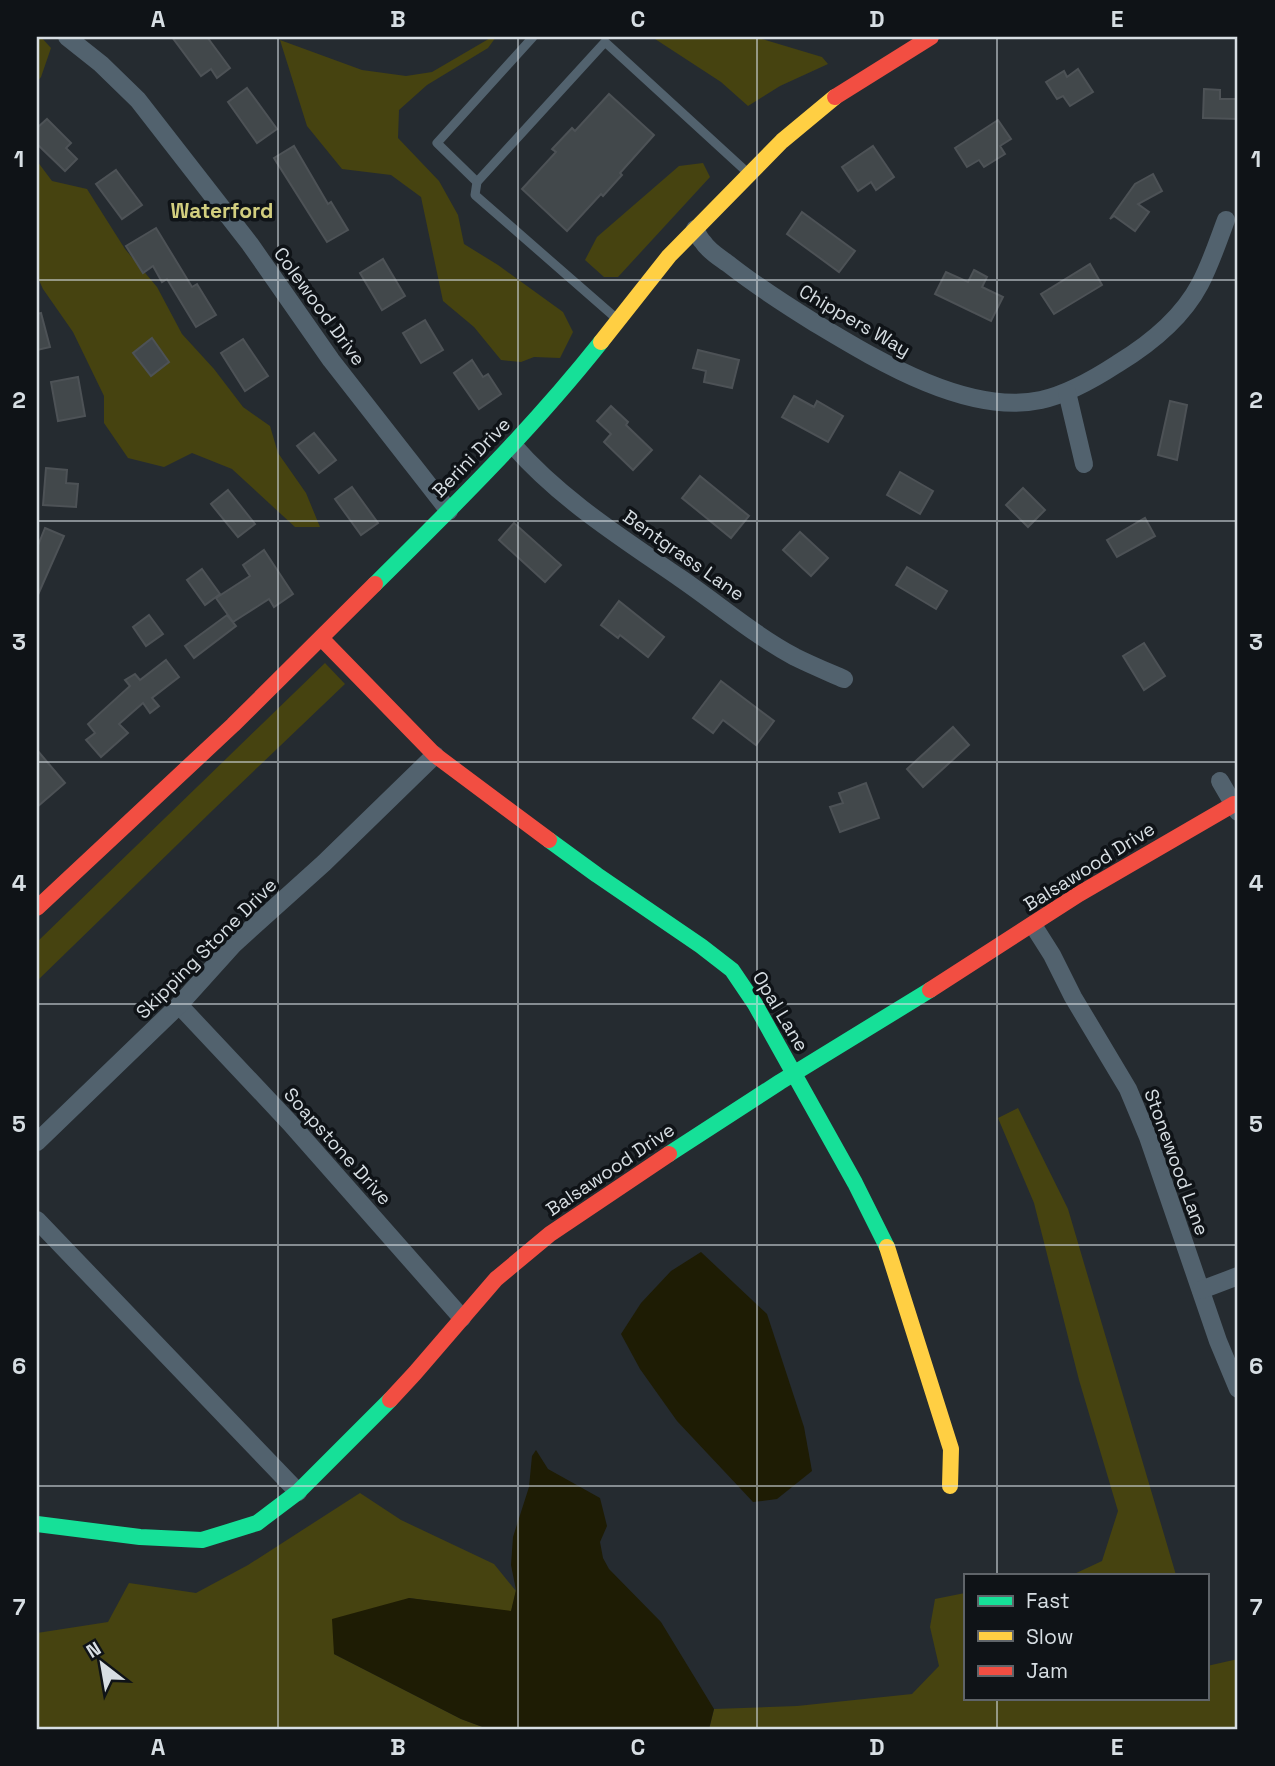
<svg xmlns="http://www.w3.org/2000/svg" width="1275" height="1766" viewBox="0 0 1275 1766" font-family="'Space Grotesk',sans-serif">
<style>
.green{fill:#464310}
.water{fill:#1e1c04}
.building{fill:#42484b;stroke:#4d5256;stroke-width:2}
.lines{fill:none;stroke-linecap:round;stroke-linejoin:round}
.lane{stroke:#52626e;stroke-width:9}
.street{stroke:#52626e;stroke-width:18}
.fast{stroke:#16e098;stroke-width:16}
.slow{stroke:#ffcf43;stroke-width:16}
.jam{stroke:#f24e42;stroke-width:16}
.grid{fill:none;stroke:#d7dee3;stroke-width:2;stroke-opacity:0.55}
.labels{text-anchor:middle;stroke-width:7;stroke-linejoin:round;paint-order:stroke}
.street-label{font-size:19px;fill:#d7dee3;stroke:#0f1317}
.neighbourhood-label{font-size:21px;font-weight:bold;fill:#d2ce7f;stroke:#0f1317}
.neatline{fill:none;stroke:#d7dee3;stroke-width:2.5}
.grid-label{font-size:23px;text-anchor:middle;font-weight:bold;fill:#d7dee3}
</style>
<rect width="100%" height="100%" fill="#252b30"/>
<g class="green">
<polygon points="37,37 41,37 51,48 41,77 37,82"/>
<polygon points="492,37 496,37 488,48 427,85 399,110 398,138 439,181 458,215 464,244 498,265 563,312 573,332 560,358 534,357 521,362 501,360 474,327 443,301 421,197 391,175 342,169 307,126 280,40 362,70 406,76 432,72"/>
<polygon points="652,37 755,37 822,57 828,64 780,86 748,106 721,82"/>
<polygon points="37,161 52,181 87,189 125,249 157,287 182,334 214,369 243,407 270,426 278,453 306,493 320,527 295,527 232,469 192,453 164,467 128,458 104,423 104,396 73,332 43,289 37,276"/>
<polygon points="703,163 710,177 618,277 604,277 585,260 597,237 679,166"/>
<polygon points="325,663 345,684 214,809 37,981 37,942"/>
<polygon points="1018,1108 1068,1209 1176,1575 1072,1575 1102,1561 1118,1511 1079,1380 1034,1203 998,1118"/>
<polygon points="360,1493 401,1520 494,1564 516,1591 511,1612 409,1598 334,1654 461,1719 488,1729 37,1729 37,1633 108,1622 129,1583 196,1593 248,1565"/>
<polygon points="965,1593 965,1698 1207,1698 1207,1666 1238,1659 1238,1729 709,1729 714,1709 797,1706 912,1694 939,1666 930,1627 935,1599"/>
</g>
<g class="water">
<polygon points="701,1252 767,1314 804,1427 812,1471 777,1499 753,1502 677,1421 640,1369 621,1334 641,1303 671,1271"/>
<polygon points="536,1450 548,1469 600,1498 607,1526 600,1542 603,1558 609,1569 661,1622 714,1709 709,1729 488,1729 461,1719 334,1654 332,1619 409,1598 511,1611 516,1590 511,1565 513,1537 529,1487 532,1456"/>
</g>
<g class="building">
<polygon points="172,37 207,37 230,68 217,78 211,69 201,76"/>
<polygon points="1078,69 1093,92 1070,106 1063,96 1057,99 1046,82 1064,71 1067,77"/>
<polygon points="247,88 277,129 257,143 228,102"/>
<polygon points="1204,89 1220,90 1220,99 1238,99 1238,119 1203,118"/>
<polygon points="609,94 654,135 620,173 622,175 603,196 601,194 567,231 522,189 556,152 552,149 572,128 575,131"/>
<polygon points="47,119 71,143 66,148 77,159 65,171 37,144 37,128"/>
<polygon points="998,120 1011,139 1000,146 1005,154 984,167 979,160 967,167 955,148"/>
<polygon points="294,146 328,204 331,202 348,230 327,242 274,158"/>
<polygon points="873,146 894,177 876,190 871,182 858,191 842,167"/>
<polygon points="116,170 142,205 122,219 96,184"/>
<polygon points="1153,174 1162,191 1138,204 1149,212 1135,231 1114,216 1110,219 1135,184"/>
<polygon points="802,212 855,251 839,272 787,234"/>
<polygon points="156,228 192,287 197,284 216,315 196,327 167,279 162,282 153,266 143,273 126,246"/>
<polygon points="383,259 405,296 382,310 360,273"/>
<polygon points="1090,264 1102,285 1054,314 1041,294"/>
<polygon points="974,270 987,277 982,287 1003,297 991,321 935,294 946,272 968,282"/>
<polygon points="41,313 50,347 37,350 37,314"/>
<polygon points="425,320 443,350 421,363 403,333"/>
<polygon points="152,338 169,362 151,376 133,353"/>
<polygon points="243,339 268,376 245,391 221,353"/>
<polygon points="698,350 739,360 732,388 704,382 706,371 693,368"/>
<polygon points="472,360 483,377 488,374 501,394 479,409 454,373"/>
<polygon points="78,377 85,416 58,421 51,382"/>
<polygon points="794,396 814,407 817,401 843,416 828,442 782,417"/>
<polygon points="1170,401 1187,405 1177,460 1158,455"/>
<polygon points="611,406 628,422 626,425 652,450 633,470 604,442 611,434 597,421"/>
<polygon points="314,433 336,460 319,473 297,446"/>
<polygon points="46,468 67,470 66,483 78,484 76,507 43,505"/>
<polygon points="900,472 933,491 920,514 887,495"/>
<polygon points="700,476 749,516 731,538 682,498"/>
<polygon points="352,487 378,523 361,535 335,499"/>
<polygon points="1023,488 1045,510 1028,527 1006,505"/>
<polygon points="228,490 255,524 238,537 211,504"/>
<polygon points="1145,518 1155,536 1117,557 1107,540"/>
<polygon points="514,523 561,565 545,582 499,540"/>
<polygon points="45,528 64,536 37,597 37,548"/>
<polygon points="800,532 828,558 811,576 783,550"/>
<polygon points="264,550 293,594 274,607 269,599 233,622 216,598 250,576 243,565"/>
<polygon points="907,567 947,591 936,609 896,585"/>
<polygon points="202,569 220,594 205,605 187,580"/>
<polygon points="619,601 664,637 648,657 620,635 618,638 601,625"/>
<polygon points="149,615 163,634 146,646 133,627"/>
<polygon points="227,615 236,626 194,658 185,646"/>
<polygon points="1144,643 1165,676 1144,690 1123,656"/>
<polygon points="166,660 179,677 152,698 159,706 150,713 143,703 119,724 128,733 101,757 86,740 95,733 88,724 130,686 125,680 135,674 140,680"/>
<polygon points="721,681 774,721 756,745 723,720 713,733 693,718"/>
<polygon points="953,727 969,745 923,787 907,769"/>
<polygon points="37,750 65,783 37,807"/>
<polygon points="866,783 879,818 840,832 830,807 843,803 839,793"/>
</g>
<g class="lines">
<g class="lane">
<polyline points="477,182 437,143 533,37"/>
<polyline points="617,319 475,195 477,182 605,42 748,173"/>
</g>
<g class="street">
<polyline points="67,37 101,64 138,100 250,244 331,360 449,511"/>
<path d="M695,229C697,233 699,238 703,242C709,252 722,259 731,266C758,287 786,305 815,323C875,359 967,416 1041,400C1068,394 1094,379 1117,364C1150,344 1182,318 1200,284C1211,263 1218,241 1226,220"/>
<polyline points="1067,392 1084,464"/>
<path d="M513,445C560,499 622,538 680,578C718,604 754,635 795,657C811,665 828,672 844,679"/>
<polyline points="1220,781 1238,812"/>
<polyline points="1033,925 1052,955 1073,997 1128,1089 1148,1137 1218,1341 1238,1389"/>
<polyline points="179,1005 290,1123 462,1318"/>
<polyline points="37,1142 179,1005 234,944 324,863 435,755"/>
<polyline points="37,1220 298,1492"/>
<polyline points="1201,1290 1238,1276"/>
</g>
<g class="fast">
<path d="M375,584C454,506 532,429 601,342"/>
<polyline points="549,840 597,875 701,946 732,970 755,1004 855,1183 887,1247"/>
<polyline points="669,1154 780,1082 930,990"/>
<polyline points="37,1524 140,1537 202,1540 257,1523 298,1492 390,1400"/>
</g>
<g class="slow">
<polyline points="601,342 669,256 782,141 835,97"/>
<polyline points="887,1247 951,1449 950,1486"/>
</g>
<g class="jam">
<polyline points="835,97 931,37"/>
<polyline points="321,638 435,755 549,840"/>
<polyline points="37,908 233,725 375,584"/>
<polyline points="930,990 1079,894 1234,804"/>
<polyline points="390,1400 415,1373 496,1279 550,1234 669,1154"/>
</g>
</g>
<path class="grid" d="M278,37V1729M518,37V1729M757,37V1729M997,37V1575M37,280H1238M37,521H1238M37,762H1238M37,1004H1238M37,1245H1238M37,1486H1238M997,1698V1729"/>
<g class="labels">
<g class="street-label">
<text transform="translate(320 306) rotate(54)" y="7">Colewood Drive</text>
<text transform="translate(855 320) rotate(30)" y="7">Chippers Way</text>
<text transform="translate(471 457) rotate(-46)" y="7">Berini Drive</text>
<text transform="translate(684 555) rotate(35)" y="7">Bentgrass Lane</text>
<text transform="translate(1089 866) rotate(-32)" y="7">Balsawood Drive</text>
<text transform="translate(206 948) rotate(-45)" y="7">Skipping Stone Drive</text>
<text transform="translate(781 1011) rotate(59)" y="7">Opal Lane</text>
<text transform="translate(338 1146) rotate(48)" y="7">Soapstone Drive</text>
<text transform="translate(1177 1162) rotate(70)" y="7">Stonewood Lane</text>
<text transform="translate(610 1169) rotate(-34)" y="7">Balsawood Drive</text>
</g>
<g class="neighbourhood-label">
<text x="222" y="218">Waterford</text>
</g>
</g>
<rect width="1275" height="1766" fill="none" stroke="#0f1317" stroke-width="77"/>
<rect x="964" y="1574" width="245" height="126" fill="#0f1317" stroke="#5f6469" stroke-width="2"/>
<rect x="978" y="1596" width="35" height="10" fill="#16e098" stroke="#5f6469" stroke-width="2"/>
<text x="1026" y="1608" font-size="21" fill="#d7dee3">Fast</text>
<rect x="978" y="1631" width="35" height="10" fill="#ffcf43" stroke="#5f6469" stroke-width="2"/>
<text x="1026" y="1644" font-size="21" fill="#d7dee3">Slow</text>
<rect x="978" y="1666" width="35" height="10" fill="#f24e42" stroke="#5f6469" stroke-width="2"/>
<text x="1026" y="1678" font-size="21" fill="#d7dee3">Jam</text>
<g transform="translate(102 1664) rotate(329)" stroke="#0f1317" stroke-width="5" paint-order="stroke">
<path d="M0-5L12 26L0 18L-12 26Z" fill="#d7dee3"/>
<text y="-10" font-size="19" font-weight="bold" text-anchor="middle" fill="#d7dee3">N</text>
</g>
<rect x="38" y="38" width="1198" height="1690" class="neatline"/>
<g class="grid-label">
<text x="158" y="27">A</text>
<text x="398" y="27">B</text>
<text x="638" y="27">C</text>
<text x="877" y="27">D</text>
<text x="1117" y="27">E</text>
<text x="19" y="167">1</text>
<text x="1256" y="167">1</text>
<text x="19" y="408">2</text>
<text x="1256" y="408">2</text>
<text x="19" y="650">3</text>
<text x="1256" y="650">3</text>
<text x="19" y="891">4</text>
<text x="1256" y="891">4</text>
<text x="19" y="1132">5</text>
<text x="1256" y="1132">5</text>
<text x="19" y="1374">6</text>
<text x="1256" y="1374">6</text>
<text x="19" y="1615">7</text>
<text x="1256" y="1615">7</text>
<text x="158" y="1755">A</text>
<text x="398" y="1755">B</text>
<text x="638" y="1755">C</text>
<text x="877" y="1755">D</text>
<text x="1117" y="1755">E</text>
</g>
</svg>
